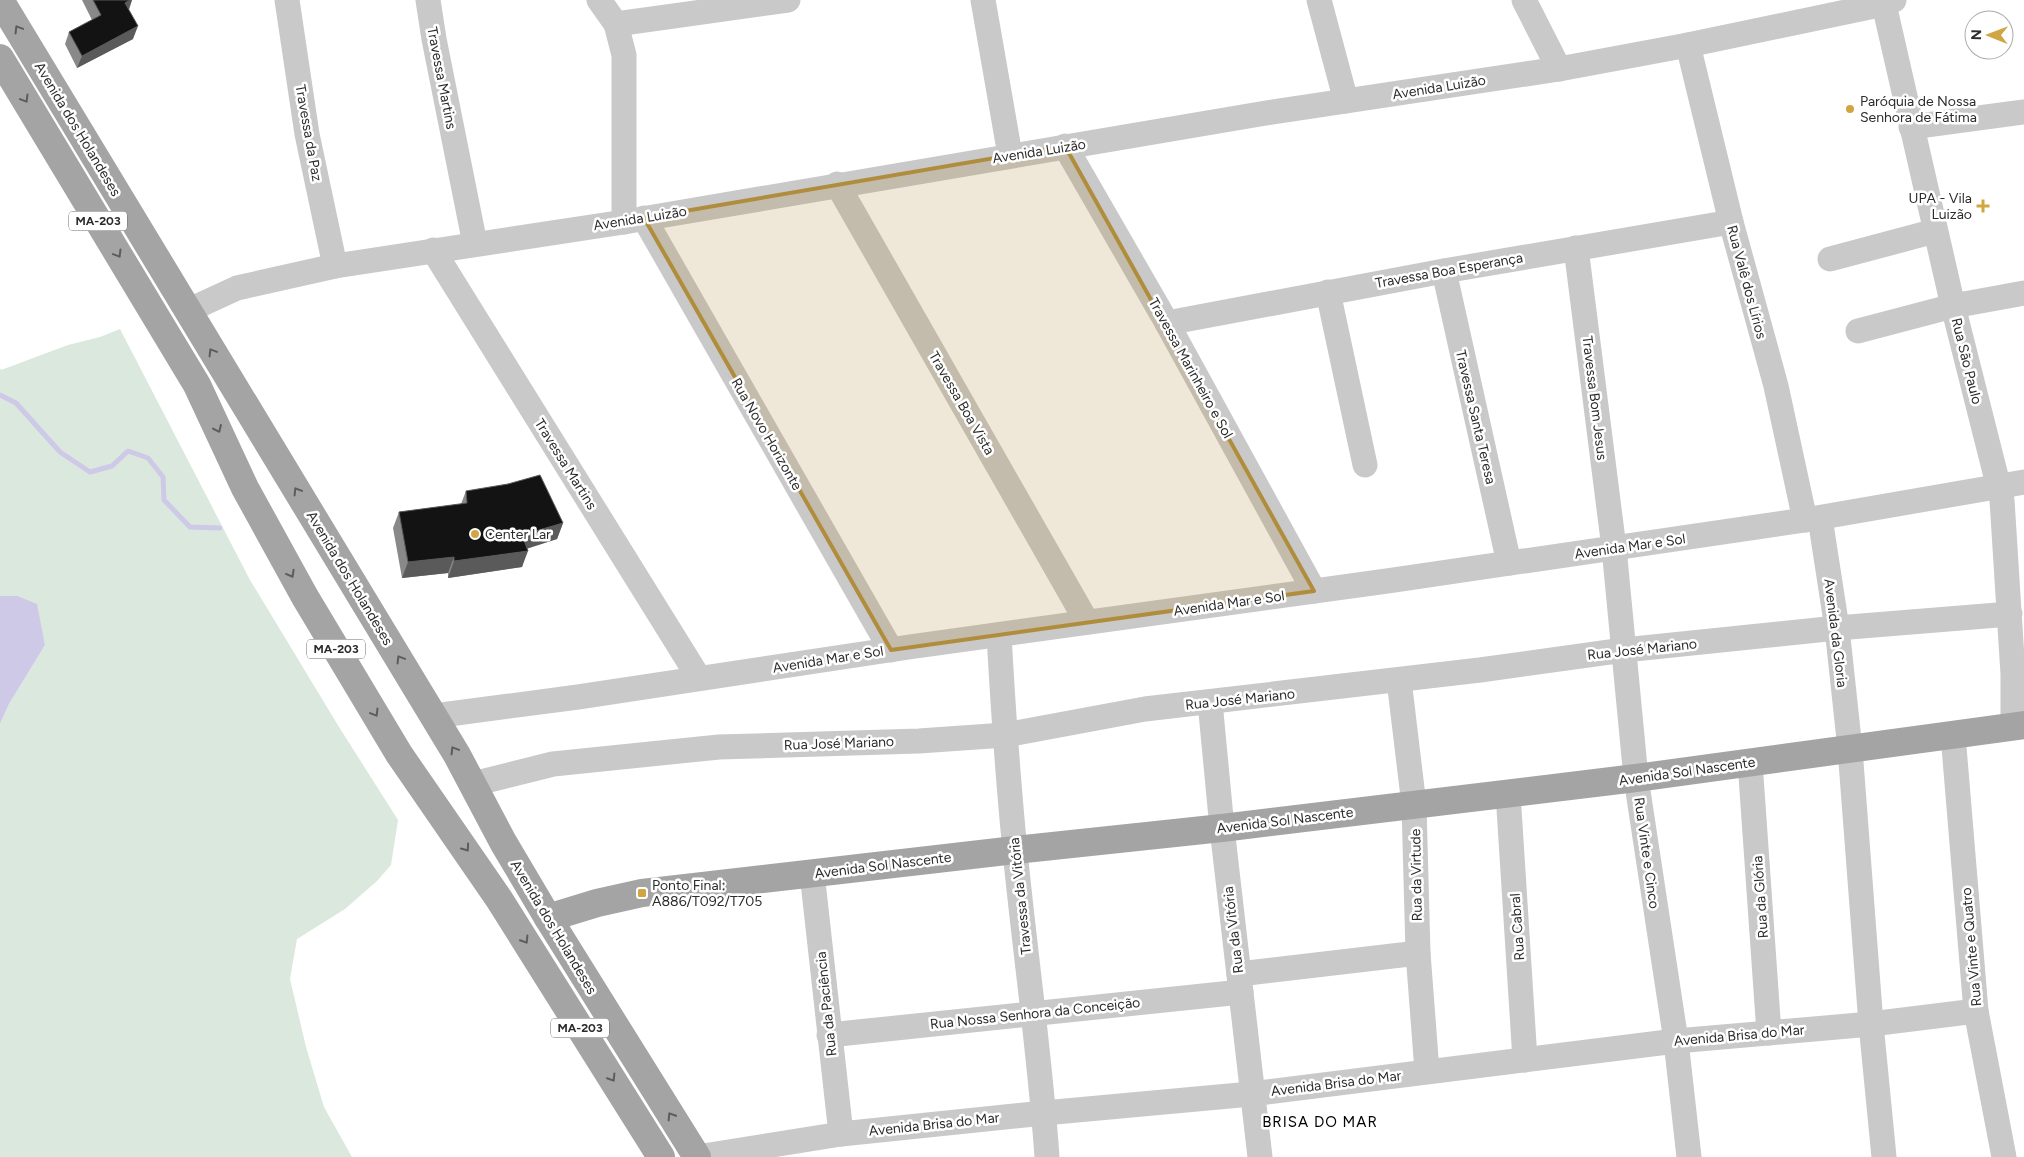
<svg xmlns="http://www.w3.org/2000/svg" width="2024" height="1157" viewBox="0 0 2024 1157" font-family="Figtree,sans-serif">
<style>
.green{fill:#dbe8de}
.water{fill:#cec9e6}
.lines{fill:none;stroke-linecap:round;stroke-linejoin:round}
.stream{stroke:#cec9e6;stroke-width:5}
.minor{stroke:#c9c9c9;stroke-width:25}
.major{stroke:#a4a4a4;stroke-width:28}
.wall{fill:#898989}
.shaded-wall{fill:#5a5a5a}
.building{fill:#131313;stroke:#5a5a5a}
.oneway{stroke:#5c5c5c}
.marked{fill:#b08d3d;fill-opacity:0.2;stroke:#b08d3d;stroke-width:4;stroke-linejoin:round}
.poi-dot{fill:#d1a541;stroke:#fff;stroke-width:2}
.labels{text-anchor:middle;stroke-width:5;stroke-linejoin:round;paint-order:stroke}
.shield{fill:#fff;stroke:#6b6b6b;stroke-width:1}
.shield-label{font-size:12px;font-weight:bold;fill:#2c2c2c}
.street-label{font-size:14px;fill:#2c2c2c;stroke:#fff}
.poi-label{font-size:14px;fill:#2c2c2c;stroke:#fff;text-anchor:start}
.neighbourhood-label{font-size:15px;letter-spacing:1px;fill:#000;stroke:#fff}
</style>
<rect width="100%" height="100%" fill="#fff"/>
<polygon class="green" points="120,329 250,580 339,727 398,820 391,865 377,881 345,909 297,939 290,979 306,1047 324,1107 352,1157 0,1157 0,724 9,704 45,645 36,604 18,596 0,596 0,368 1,370 68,345 100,337"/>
<polygon class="water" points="0,596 18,596 37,604 45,645 9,704 0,724"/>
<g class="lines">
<polyline class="stream" points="0,395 16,403 60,452 90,472 112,466 128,451 148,458 163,477 164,500 190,527 220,528"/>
<g class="minor">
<polyline points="287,0 307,134 335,266"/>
<polyline points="428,0 434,39 475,244"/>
<polyline points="599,0 616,24 624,55 624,222"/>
<polyline points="983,0 1010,155"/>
<polyline points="1319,0 1346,101"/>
<polyline points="1524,0 1559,69"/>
<polyline points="1883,0 1953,306 2002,500 2013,674 2013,727"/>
<polyline points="616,24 788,0"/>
<polyline points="1688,45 1731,222 1776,386 1805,520"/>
<polyline points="1911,127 2024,112"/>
<polyline points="1065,146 1167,323 1314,591"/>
<polyline points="837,184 1087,622"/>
<polyline points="644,218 891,650"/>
<polyline points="1576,248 1614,548 1636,778 1676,1041 1689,1157"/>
<polyline points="433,250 699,678"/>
<polyline points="1830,259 1935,231"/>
<polyline points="1444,271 1509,563"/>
<polyline points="1328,292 1365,465"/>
<polyline points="187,311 237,288 335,266 624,222 1266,113 1559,69 1688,45 1884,4 1894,0"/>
<polyline points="1167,323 1444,271 1731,222"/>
<polyline points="1858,331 1953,306 2024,293"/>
<polyline points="1820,518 1837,628 1850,749 1871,1024 1884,1157"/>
<path d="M999,635C1003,707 1008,779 1015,851C1025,953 1040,1055 1047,1157"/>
<polyline points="1399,680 1414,805 1418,953 1427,1071"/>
<polyline points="1210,702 1222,828 1260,1157"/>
<polyline points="434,716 578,697 909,647 1387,581 1805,520 2024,482"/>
<polyline points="1953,735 1976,1011 2004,1157"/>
<polyline points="1750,762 1769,1033"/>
<polyline points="473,784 553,764 719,747 919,741 1005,735 1145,709 1480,670 1624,650 1837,628 2010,614"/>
<polyline points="1508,793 1525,1060"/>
<polyline points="812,873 841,1134"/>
<polyline points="1239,974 1418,953"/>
<polyline points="829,1035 1241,992"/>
<polyline points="697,1157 841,1134 1044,1113 1251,1094 1676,1041 1871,1024 1976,1011"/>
</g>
<g class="major">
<polyline points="0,0 457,755 503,842 548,918 697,1157"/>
<polyline points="0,58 197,385 245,488 305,597 399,754 499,899 661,1157"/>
<polyline points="548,918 597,903 642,893 1015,850 1222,828 1636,778 2024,725"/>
</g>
</g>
<g class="wall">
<polygon points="82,0 132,0 129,10 133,39 77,68 65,44 69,32 92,20"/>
<polygon points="466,491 563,523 557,539 527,548 522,567 448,578 448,573 402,578 393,528 399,512 461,504"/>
</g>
<g class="shaded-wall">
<polygon points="130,0 132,0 128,11 125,3"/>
<polygon points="138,26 133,39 77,68 82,56"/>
<polygon points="563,523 557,539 517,552 522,535"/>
<polygon points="528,551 522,567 448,578 454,561"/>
<polygon points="454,557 448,573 402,578 408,562"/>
</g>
<g class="building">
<polygon points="93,0 130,0 125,3 138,26 82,56 69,32 101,15"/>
<polygon points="540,475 563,523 522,535 528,551 454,561 454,557 408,562 399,512 467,503 466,491 508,484"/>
</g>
<defs><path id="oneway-chevron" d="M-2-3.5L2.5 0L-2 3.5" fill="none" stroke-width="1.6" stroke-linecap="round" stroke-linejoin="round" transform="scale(1.25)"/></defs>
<g class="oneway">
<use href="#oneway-chevron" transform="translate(18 29) rotate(-121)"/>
<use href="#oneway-chevron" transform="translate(25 99) rotate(59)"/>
<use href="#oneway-chevron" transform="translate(118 254) rotate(59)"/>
<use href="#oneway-chevron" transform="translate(212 352) rotate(-121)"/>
<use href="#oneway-chevron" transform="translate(218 429) rotate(65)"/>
<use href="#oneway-chevron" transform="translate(297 491) rotate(-121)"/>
<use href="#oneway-chevron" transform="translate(291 574) rotate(61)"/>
<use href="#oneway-chevron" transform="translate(400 659) rotate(-121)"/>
<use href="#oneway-chevron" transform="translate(375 713) rotate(59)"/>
<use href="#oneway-chevron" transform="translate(454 750) rotate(-121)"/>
<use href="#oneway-chevron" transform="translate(466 848) rotate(54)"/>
<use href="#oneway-chevron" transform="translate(525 940) rotate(58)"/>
<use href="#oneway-chevron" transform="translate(612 1078) rotate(58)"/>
<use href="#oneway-chevron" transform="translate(671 1116) rotate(-122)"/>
</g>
<path class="marked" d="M1065,146L1314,591L891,650L644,218Z"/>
<g class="poi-dot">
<circle cx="1850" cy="109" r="5"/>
<path d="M1980.5 198.5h5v5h5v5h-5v5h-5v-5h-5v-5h5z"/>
<circle cx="475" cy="534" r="5"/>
<rect x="637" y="888" width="10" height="10" rx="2.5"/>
</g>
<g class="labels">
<g class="shield">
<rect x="69" y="211.5" width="58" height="19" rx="4"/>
<rect x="307" y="639.5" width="58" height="19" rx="4"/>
<rect x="551" y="1018.5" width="58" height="19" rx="4"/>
</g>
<g class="shield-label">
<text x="98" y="225">MA-203</text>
<text x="336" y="653">MA-203</text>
<text x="580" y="1032">MA-203</text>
</g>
<g class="street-label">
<text transform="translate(442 78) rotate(79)" y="5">Travessa Martins</text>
<text transform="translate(1439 87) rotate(-9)" y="5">Avenida Luizão</text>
<text transform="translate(78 129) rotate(59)" y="5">Avenida dos Holandeses</text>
<text transform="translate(309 133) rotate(80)" y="5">Travessa da Paz</text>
<text transform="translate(1039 151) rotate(-9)" y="5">Avenida Luizão</text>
<text transform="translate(640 218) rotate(-9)" y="5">Avenida Luizão</text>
<text transform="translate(1449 270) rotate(-10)" y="5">Travessa Boa Esperança</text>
<text transform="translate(1747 282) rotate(75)" y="5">Rua Valê dos Lírios</text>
<text transform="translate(1967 361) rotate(76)" y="5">Rua São Paulo</text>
<text transform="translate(1191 368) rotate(61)" y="5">Travessa Marinheiro e Sol</text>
<text transform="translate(1595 398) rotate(83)" y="5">Travessa Bom Jesus</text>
<text transform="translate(962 403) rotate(60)" y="5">Travessa Boa Vista</text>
<text transform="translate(1476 417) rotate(77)" y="5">Travessa Santa Teresa</text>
<text transform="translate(767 434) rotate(60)" y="5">Rua Novo Horizonte</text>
<text transform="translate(566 464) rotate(58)" y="5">Travessa Martins</text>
<text transform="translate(1630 546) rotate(-8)" y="5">Avenida Mar e Sol</text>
<text transform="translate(350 578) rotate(59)" y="5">Avenida dos Holandeses</text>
<text transform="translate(1229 603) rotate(-8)" y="5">Avenida Mar e Sol</text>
<text transform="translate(1836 633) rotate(83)" y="5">Avenida da Gloria</text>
<text transform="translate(1642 649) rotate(-6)" y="5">Rua José Mariano</text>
<text transform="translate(828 659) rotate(-9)" y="5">Avenida Mar e Sol</text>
<text transform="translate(1240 699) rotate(-6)" y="5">Rua José Mariano</text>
<text transform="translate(839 743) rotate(-2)" y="5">Rua José Mariano</text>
<text transform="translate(1687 771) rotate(-8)" y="5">Avenida Sol Nascente</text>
<text transform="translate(1285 820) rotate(-7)" y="5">Avenida Sol Nascente</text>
<text transform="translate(1647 853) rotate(82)" y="5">Rua Vinte e Cinco</text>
<text transform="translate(883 865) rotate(-7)" y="5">Avenida Sol Nascente</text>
<text transform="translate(1416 875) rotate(-91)" y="5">Rua da Virtude</text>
<text transform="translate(1020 896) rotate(-96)" y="5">Travessa da Vitória</text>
<text transform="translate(1760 897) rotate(-94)" y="5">Rua da Glória</text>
<text transform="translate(554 927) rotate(59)" y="5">Avenida dos Holandeses</text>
<text transform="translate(1517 927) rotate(-94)" y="5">Rua Cabral</text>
<text transform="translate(1233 930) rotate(-97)" y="5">Rua da Vitória</text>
<text transform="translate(1971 947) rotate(-95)" y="5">Rua Vinte e Quatro</text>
<text transform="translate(826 1004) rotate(-96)" y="5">Rua da Paciência</text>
<text transform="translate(1035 1013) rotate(-6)" y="5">Rua Nossa Senhora da Conceição</text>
<text transform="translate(1739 1035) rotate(-5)" y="5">Avenida Brisa do Mar</text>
<text transform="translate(1336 1083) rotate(-7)" y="5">Avenida Brisa do Mar</text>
<text transform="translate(934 1124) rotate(-6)" y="5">Avenida Brisa do Mar</text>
</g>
<g class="poi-label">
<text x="1860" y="106">Paróquia de Nossa<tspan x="1860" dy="16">Senhora de Fátima</tspan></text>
<text x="1972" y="203" text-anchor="end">UPA - Vila<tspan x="1972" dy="16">Luizão</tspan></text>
<text x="485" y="539">Center Lar</text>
<text x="652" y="890">Ponto Final:<tspan x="652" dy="16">A886/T092/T705</tspan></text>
</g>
<g class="neighbourhood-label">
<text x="1320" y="1127">BRISA DO MAR</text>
</g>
</g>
<g transform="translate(1989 35) rotate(271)"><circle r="24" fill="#ffffff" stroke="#ababab"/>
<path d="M0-4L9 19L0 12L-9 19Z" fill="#d1a541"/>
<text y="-8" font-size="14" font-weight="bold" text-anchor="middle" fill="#2c2c2c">N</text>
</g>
</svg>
